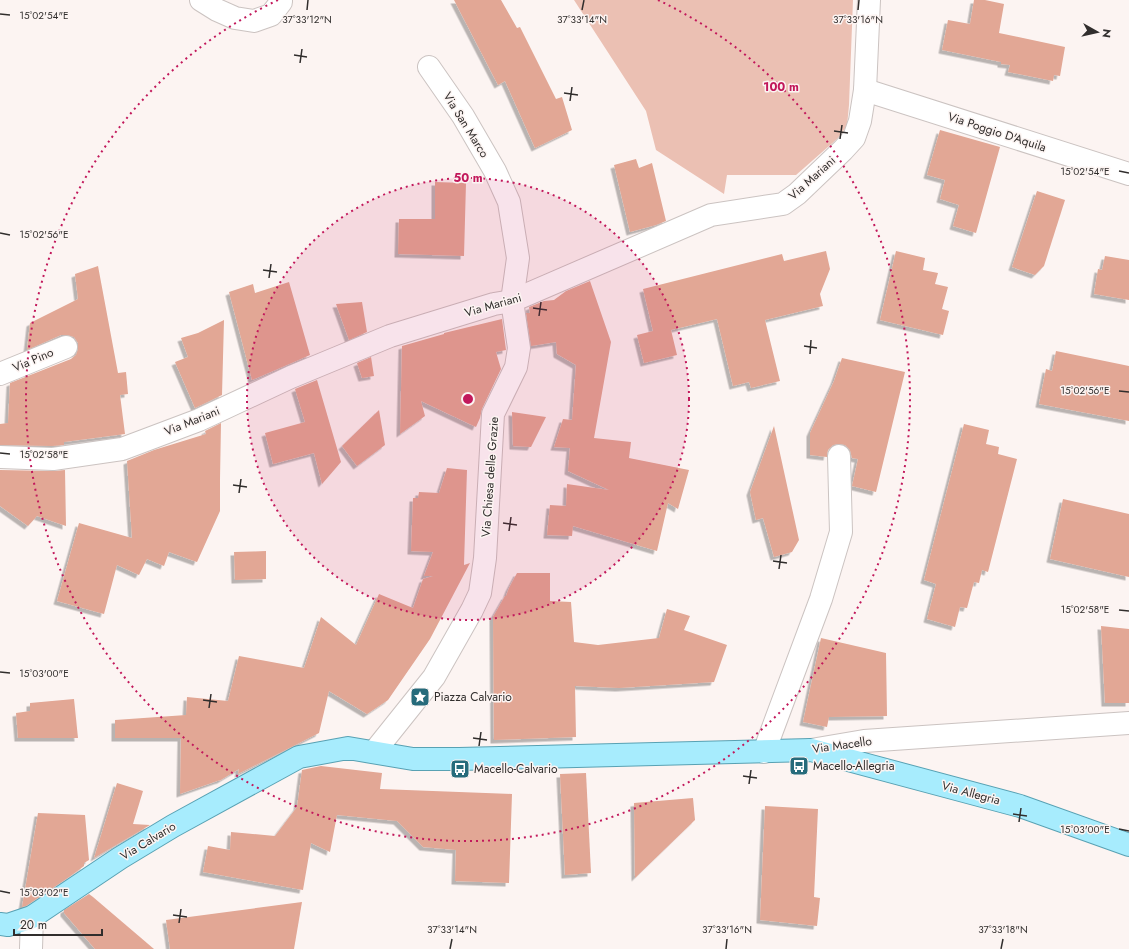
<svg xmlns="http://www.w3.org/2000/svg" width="1129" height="949" viewBox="0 0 1129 949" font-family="Jost,sans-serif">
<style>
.green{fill:#ebc0b3}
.building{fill:#e2a795;filter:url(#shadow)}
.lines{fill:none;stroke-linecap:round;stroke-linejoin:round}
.minor-casing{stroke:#cbc3c1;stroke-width:24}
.major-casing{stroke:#58a1b3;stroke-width:24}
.minor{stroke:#fff;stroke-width:22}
.major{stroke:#a7ecfd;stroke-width:22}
.ticks{fill:none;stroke:#312e2d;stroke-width:1.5}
.ring{fill:none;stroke:#c2185b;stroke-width:2;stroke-dasharray:2 4}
.labels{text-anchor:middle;stroke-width:3;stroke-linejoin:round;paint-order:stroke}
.street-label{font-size:12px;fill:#312e2d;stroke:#fcf4f2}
.poi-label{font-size:12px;fill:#312e2d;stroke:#fcf4f2;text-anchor:start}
.ticks-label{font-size:10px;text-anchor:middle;fill:#312e2d;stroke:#fcf4f2;stroke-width:3;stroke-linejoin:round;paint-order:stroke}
.centre{fill:#c2185b;stroke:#fcf4f2;stroke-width:2}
.ring-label{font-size:12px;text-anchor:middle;font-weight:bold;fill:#c2185b;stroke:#fcf4f2;stroke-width:3;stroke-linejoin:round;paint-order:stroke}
</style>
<defs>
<filter id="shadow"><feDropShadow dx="-3.5" dy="3.5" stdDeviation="0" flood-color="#0004"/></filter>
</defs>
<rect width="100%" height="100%" fill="#fcf4f2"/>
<polygon class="green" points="574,0 853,0 849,105 847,126 837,139 796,175 727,175 724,194 656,150 646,111"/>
<g class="building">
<polygon points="454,0 501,0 517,28 520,27 556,99 562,97 572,130 535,148 505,81 498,85"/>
<polygon points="974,0 985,0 1004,4 999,33 1065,47 1060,76 1054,75 1053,81 1008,72 1010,65 1001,64 1001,62 942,50 948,20 970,24"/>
<polygon points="940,130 1000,147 976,233 953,226 959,205 940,199 945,180 927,175"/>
<polygon points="636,159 639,168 652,163 666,221 656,225 630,232 614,165"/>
<polygon points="435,182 466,183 464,256 398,254 399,219 435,219"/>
<polygon points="1037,191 1065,200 1044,266 1035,275 1012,267"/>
<polygon points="826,251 830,269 820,294 823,306 765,320 780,381 751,388 749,382 733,386 717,319 671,330 677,355 644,363 637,335 653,331 643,289 782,254 784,261"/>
<polygon points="896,251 925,258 923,270 938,273 935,284 948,287 942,309 949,311 943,335 880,320"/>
<polygon points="1105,256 1129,260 1129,300 1094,294 1098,269 1102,270"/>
<polygon points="98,266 118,373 126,372 128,394 120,395 125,434 64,442 64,445 52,446 0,445 0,424 8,423 10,383 71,359 76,355 78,349 78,343 74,337 67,335 61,335 27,350 30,323 78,299 75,274"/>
<polygon points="590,281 611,342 594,438 631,442 629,458 689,470 678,509 668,503 657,551 573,526 572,536 547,535 550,505 566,506 567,484 609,490 568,471 570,448 554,447 563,419 572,420 576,365 557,354 556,342 531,346 526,313 530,313 529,307 544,301 554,300 566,291"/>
<polygon points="289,282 310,355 252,380 229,292 253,284 255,293"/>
<polygon points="362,302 367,332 349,340 336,304"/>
<polygon points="502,319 506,350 496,352 501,369 482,409 480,418 476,427 421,401 425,416 400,434 402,346 444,334 444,333"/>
<polygon points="224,320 222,395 195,408 175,362 188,357 181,338 198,333"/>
<polygon points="1056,351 1129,366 1129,421 1039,404 1046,369 1052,371"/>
<polygon points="371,357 374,376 362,378 357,363"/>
<polygon points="842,358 905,372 876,492 852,486 858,459 852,458 850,450 845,445 839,444 833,445 828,450 827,457 810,455 810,433 834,381"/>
<polygon points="317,380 341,462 322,484 314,453 273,464 265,433 305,422 295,389"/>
<polygon points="379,410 385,445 357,466 342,446"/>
<polygon points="512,412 546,417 531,447 513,446"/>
<polygon points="221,423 220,479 220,511 197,562 169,552 164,566 147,559 139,575 117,565 104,614 57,601 79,523 132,538 127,461 154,450 206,434 205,431"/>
<polygon points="964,424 989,430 986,444 999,447 998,454 1017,459 988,572 982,570 979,583 974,582 967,608 960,607 955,627 927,619 936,584 924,580"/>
<polygon points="774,426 799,540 792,552 774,557 763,518 756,520 750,492"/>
<polygon points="447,468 467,470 464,565 470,563 430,639 388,700 367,714 329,691 319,733 238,774 239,769 219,781 220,780 180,794 181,738 115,738 115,720 186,715 187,697 228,701 239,656 304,668 321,617 356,645 379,594 413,608 423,579 433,576 424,576 433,552 411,551 413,498 418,498 419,492 439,493"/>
<polygon points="0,470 53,471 65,470 66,526 37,516 28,526 0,506"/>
<polygon points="1063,499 1129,514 1129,577 1050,559"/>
<polygon points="266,551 266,579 235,580 234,552"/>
<polygon points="517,573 550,573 550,601 571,602 574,642 598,645 659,638 667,609 690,616 684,630 727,645 714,682 619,688 575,686 576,737 494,740 493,617 505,596 506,596 509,588"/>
<polygon points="1101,626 1129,629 1129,703 1105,703"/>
<polygon points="821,638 886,653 887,716 829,717 827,727 803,722"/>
<polygon points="74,699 78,738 18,738 16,713 30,711 30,703"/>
<polygon points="321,766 382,773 380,789 512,794 509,883 455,881 456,850 423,847 397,821 337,815 330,852 311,843 303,890 203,872 208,846 230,850 231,832 275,836 297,807 302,770"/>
<polygon points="586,773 591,873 565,875 560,774"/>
<polygon points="117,783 143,791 133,824 150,825 94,858"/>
<polygon points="693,798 695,820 635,878 634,803"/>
<polygon points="765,806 818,809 814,897 820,898 817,926 760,920"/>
<polygon points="38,813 85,815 89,860 84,863 84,866 69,877 26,906 22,907"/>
<polygon points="89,894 93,897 154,949 95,949 64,913 64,910"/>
<polygon points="302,902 294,949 170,949 166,920"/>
</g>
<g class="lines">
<defs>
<g id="minor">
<polyline points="201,0 217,10 235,18 254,21 271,15 281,2 281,0"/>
<polyline points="865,90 1129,174"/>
<polyline points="0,374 66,347"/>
<polyline points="0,457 53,459 122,449 199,420 291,377 390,336 494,304 512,301 711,215 783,204 797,194 843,150 854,138 860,121 865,90 869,0"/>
<polyline points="811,750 864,741 1129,723"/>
<polyline points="374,752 434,677 472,610 480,593 485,558 493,414 516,367 519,348 512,301 518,258 509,202 495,171 463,116 429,67"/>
<polyline points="764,752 821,599 841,532 839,456"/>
<polyline points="31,949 32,917"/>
</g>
<polyline id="major" points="0,924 8,925 32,917 120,858 173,826 299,757 348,748 413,759 459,759 811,750 1020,806 1129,845"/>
</defs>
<use href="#minor" class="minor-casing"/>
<use href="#major" class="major-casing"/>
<use href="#minor" class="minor"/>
<use href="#major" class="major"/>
</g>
<path class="ticks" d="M307,10L308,0M582,10L584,0M858,10L859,0M0,14L10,15M294,55L307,57M300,63L302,49M564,93L578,95M570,101L572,87M834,131L848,133M840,139L842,125M1119,171L1129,173M0,233L10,235M263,270L277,272M269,278L271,264M533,308L547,310M539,316L541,302M804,346L817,348M810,354L811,340M1119,391L1129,392M0,453L10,454M233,485L247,487M239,493L241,479M503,523L517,525M509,531L511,517M773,561L787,563M779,569L781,555M1119,610L1129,611M0,672L10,673M203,700L217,702M209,708L211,694M473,738L487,740M479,746L481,732M743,776L757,778M749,784L751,770M1013,814L1027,816M1019,822L1021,808M1119,829L1129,831M0,891L10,893M173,915L187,917M179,923L181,909M450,949L452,939M726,949L727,939M1001,949L1003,939"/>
<circle cx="468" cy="399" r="221" fill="#c2185b" fill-opacity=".12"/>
<g class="ring">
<circle cx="468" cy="399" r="221"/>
<path d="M658 0A442 442 0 1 1 278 0"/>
</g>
<defs>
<symbol id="sight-square" viewBox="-11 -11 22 22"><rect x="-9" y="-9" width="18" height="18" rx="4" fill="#266b7b" stroke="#fcf4f2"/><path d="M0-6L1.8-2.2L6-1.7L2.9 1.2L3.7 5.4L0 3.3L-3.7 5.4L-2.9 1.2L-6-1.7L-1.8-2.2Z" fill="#fff"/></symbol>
<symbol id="bus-square" viewBox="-11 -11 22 22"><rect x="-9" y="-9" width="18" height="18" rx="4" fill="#266b7b" stroke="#fcf4f2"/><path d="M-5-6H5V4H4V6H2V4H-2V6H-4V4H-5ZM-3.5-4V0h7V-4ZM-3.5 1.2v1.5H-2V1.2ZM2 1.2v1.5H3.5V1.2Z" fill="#fff"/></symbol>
</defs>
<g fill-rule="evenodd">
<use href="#sight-square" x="409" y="686" width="22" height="22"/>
<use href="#bus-square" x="788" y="755" width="22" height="22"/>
<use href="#bus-square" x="449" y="758" width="22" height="22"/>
</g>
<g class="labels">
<g class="street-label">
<text transform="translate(466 125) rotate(58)" y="4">Via San Marco</text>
<text transform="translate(997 132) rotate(18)" y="4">Via Poggio D'Aquila</text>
<text transform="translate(812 178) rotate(-42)" y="4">Via Mariani</text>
<text transform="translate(493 305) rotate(-16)" y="4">Via Mariani</text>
<text transform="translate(33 360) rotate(-23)" y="4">Via Pino</text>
<text transform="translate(192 421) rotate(-22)" y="4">Via Mariani</text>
<text transform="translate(490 477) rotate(-86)" y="4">Via Chiesa delle Grazie</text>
<text transform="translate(842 745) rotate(-8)" y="4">Via Macello</text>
<text transform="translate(971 793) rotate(15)" y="4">Via Allegria</text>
<text transform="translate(148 841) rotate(-31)" y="4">Via Calvario</text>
</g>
<g class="poi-label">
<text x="434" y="701">Piazza Calvario</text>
<text x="813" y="770">Macello-Allegria</text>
<text x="474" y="773">Macello-Calvario</text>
</g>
</g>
<g class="ticks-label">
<text x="44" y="19">15°02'54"E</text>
<text x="307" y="23">37°33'12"N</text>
<text x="582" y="23">37°33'14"N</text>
<text x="858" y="23">37°33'16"N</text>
<text x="1085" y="175">15°02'54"E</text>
<text x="44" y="238">15°02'56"E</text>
<text x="1085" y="394">15°02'56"E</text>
<text x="44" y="458">15°02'58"E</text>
<text x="1085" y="613">15°02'58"E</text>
<text x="44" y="677">15°03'00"E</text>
<text x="1085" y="833">15°03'00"E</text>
<text x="44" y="896">15°03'02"E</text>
<text x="452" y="933">37°33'14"N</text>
<text x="727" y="933">37°33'16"N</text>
<text x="1003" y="933">37°33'18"N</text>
</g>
<circle cx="468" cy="399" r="6" class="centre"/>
<g class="ring-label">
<text x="781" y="91">100 m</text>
<text x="468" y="182">50 m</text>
</g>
<g transform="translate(1097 32) rotate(98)" stroke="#fcf4f2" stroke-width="3" paint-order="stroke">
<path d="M0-3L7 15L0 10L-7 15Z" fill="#312e2d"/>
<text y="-6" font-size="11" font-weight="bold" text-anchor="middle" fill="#312e2d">N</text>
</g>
<path d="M14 929v6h88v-6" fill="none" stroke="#312e2d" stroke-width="2"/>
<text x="20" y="929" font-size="12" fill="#312e2d" stroke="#fcf4f2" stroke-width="3" paint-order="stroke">20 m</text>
</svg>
